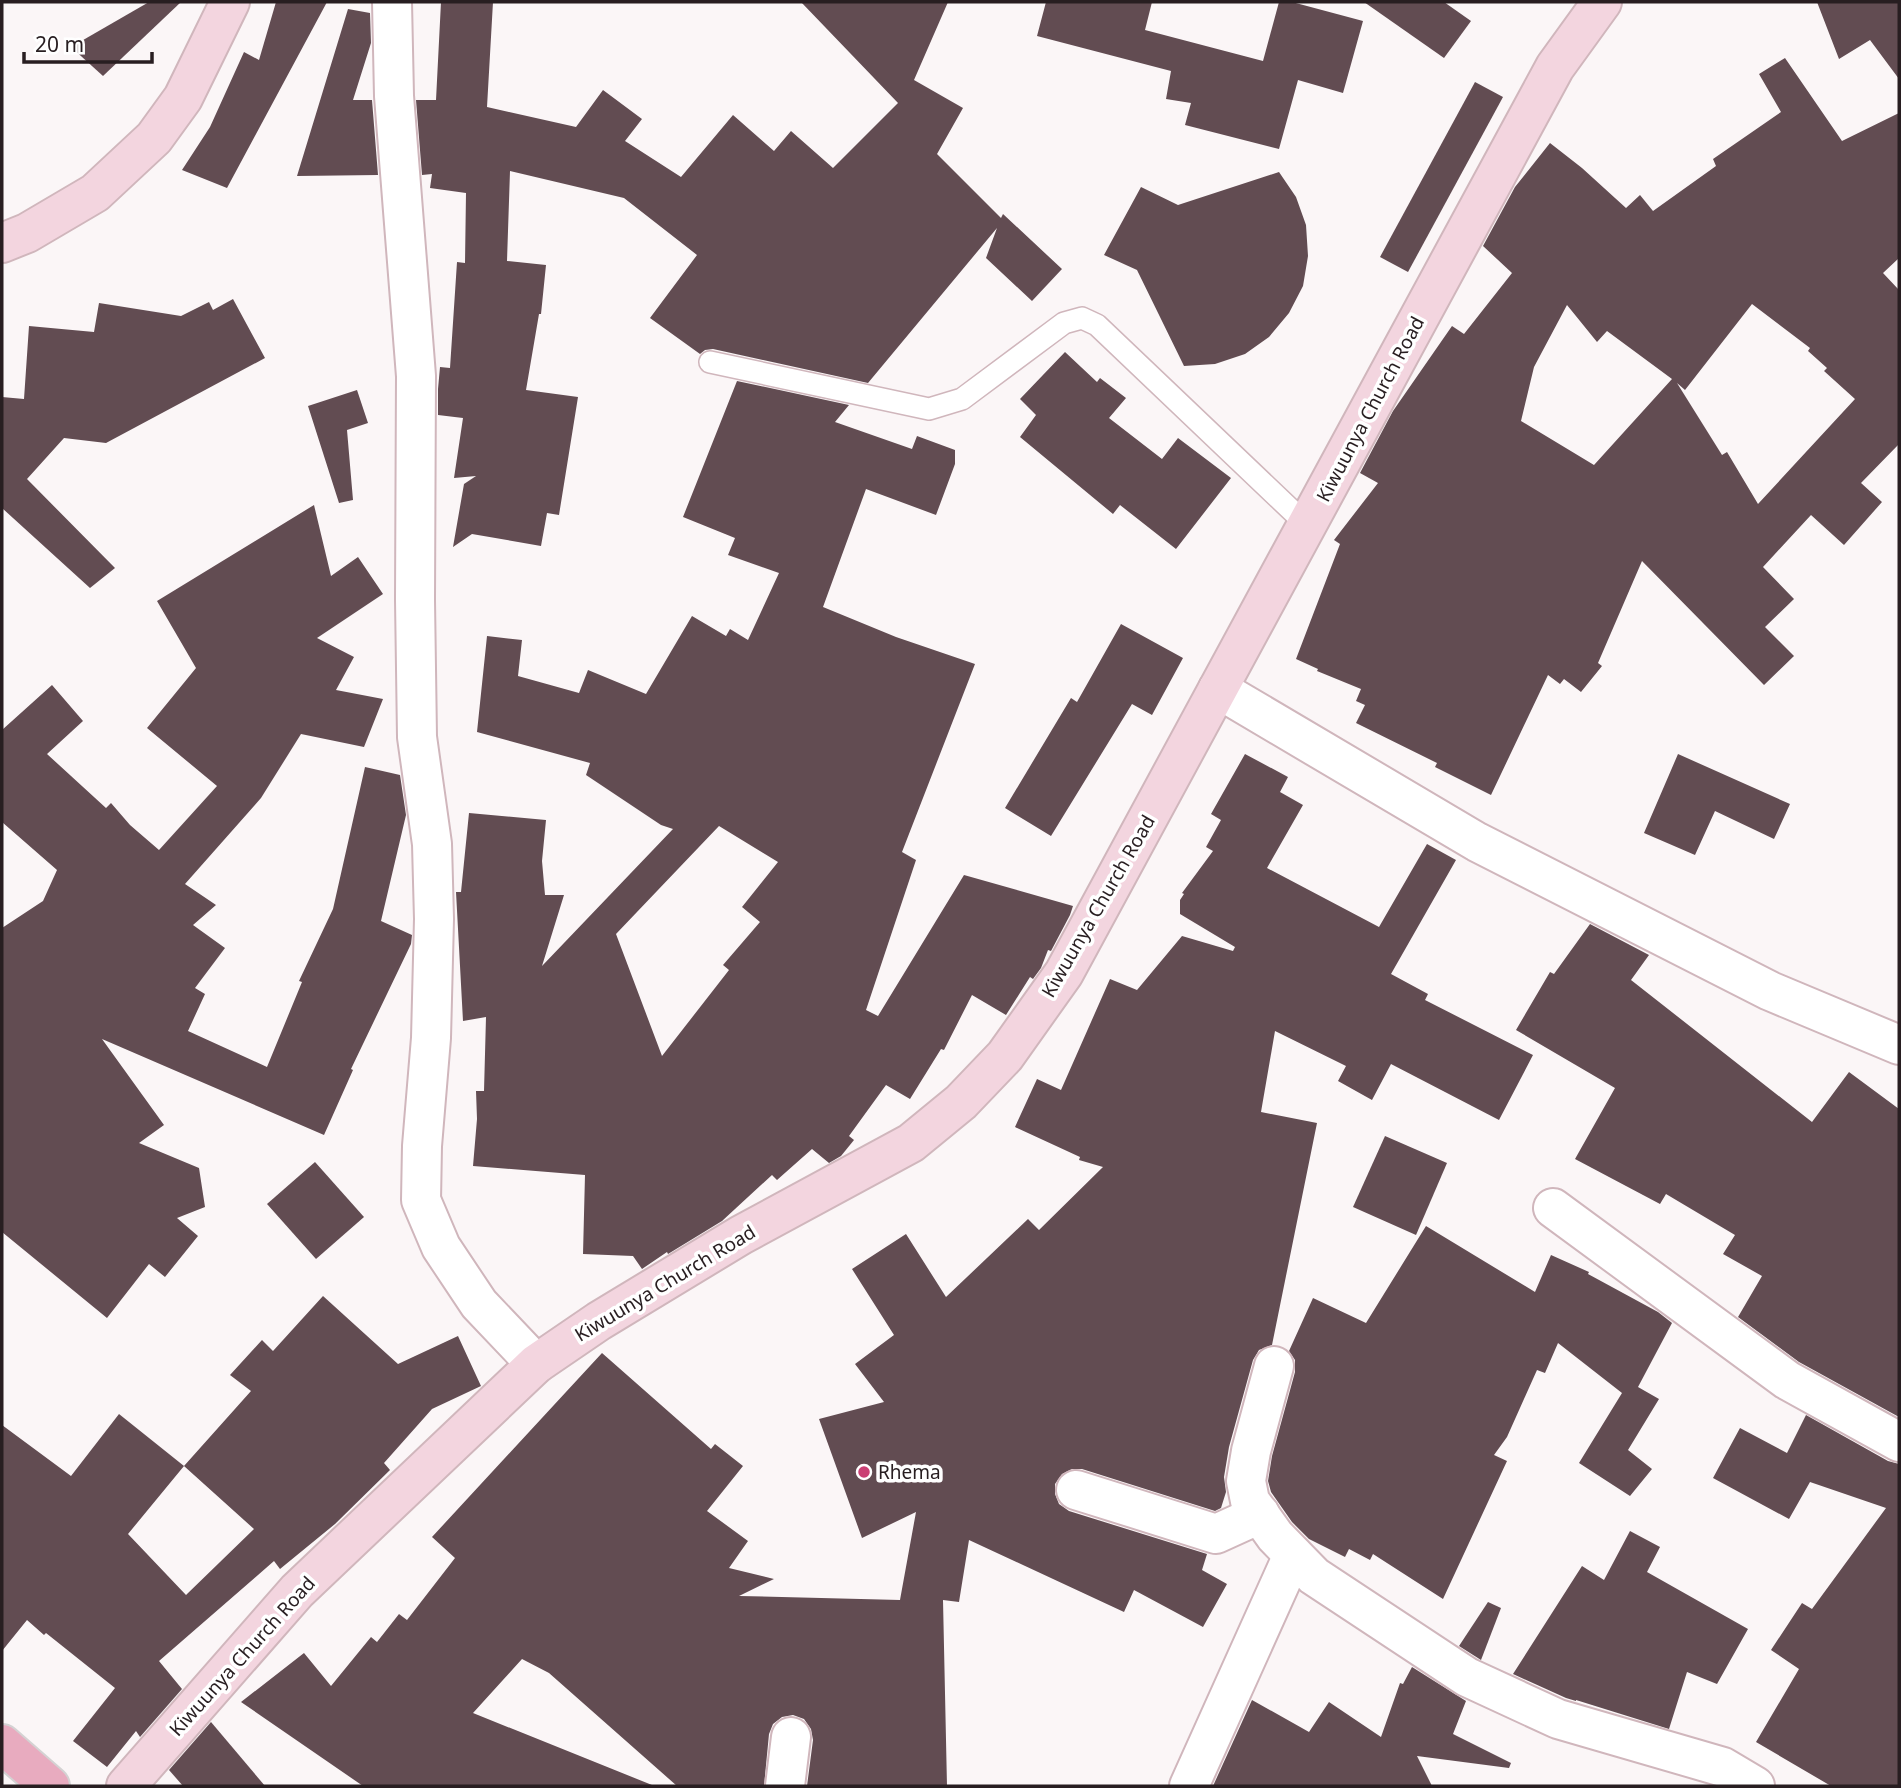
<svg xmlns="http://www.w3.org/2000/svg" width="1901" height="1788" viewBox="0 0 1901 1788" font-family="'Noto Sans',sans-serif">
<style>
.building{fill:#624c52;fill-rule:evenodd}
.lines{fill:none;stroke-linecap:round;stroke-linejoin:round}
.lane-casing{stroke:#d0b6bc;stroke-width:24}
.street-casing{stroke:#d0b6bc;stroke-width:42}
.secondary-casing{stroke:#d0b6bc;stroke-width:42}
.primary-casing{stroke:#d4d2d3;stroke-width:42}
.lane{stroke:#fff;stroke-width:21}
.street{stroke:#fff;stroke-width:38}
.secondary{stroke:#f3d5df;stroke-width:38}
.primary{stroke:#e8abbf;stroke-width:38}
.poi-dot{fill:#ca3f74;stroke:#fff;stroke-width:2.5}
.labels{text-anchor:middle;stroke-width:7;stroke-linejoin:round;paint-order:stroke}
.street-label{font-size:19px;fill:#281e21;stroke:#fff}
.poi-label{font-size:19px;fill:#281e21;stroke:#fff;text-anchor:start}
</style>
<rect width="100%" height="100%" fill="#fbf6f7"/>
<g class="building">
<polygon points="149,2 181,2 103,76 71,47"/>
<polygon points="276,2 327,2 227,188 182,170 210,127 244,52 259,60"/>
<polygon points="441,2 493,2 487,107 576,127 603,90 642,119 625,141 681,177 733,115 774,151 791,131 833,168 898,103 801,2 948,2 914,80 963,108 937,154 1001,218 1003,214 1062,269 1032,301 986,258 997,228 868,383 713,349 705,350 700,354 650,318 697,255 624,198 510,171 507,261 546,265 541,314 539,314 526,390 578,397 559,515 547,513 541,546 472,534 453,547 464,484 476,476 454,478 463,418 438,415 438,389 440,367 450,368 457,262 465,263 466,193 430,188 432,174 422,175 416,100 436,100"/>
<polygon points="1046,2 1152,2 1145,30 1263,61 1279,2 1292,2 1363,21 1343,93 1298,80 1279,149 1185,125 1191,103 1166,99 1171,71 1037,36"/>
<polygon points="1364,2 1444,2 1471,21 1444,58"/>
<polygon points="1817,2 1899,2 1899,79 1870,40 1839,59"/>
<polygon points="348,9 370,13 371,43 353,100 372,100 378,175 297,176"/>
<path d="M1785,58L1842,141L1899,113V258L1883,273L1899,290V444L1861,483L1882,502L1844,545L1811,515L1763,567L1794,599L1765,627L1794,656L1764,685L1642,561L1598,663L1602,666L1581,692L1564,679L1560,684L1548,675L1491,795L1435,767L1437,763L1356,723L1365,705L1356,701L1361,689L1317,671L1318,669L1296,659L1340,544L1334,540L1378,483L1360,473L1393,411L1452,326L1464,334L1512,273L1483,246L1515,187L1550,143L1582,168L1626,208L1640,195L1653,211L1716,166L1713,159L1781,112L1759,74ZM1752,304L1810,348L1808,351L1827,368L1824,371L1855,399L1758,504L1727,452L1722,455L1677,383L1685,390ZM1567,305L1597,342L1607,331L1672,379L1594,465L1521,421L1534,367Z"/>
<polygon points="1475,82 1503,97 1408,272 1380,257"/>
<polygon points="1279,172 1296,197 1306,225 1308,256 1303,286 1289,313 1269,337 1245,354 1215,364 1184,366 1137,270 1104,255 1141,187 1178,205"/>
<polygon points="233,299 265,358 106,443 64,438 27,479 115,568 90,588 2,508 2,397 24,399 29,326 94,332 99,303 181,316 209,302 213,310"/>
<polygon points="1065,352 1097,382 1100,378 1126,398 1109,418 1162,459 1178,438 1231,478 1176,549 1120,505 1113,514 1020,437 1036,415 1020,399"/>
<path d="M737,381L849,405L835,422L912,449L917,436L955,450V464L936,515L866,489L823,607L896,637L975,664L902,852L916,860L866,1010L878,1016L964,875L1073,906L1070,915L1051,951L1048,950L1041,968L1033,979L1030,977L1006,1015L972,995L944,1050L941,1049L910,1099L886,1085L849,1136L854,1140L841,1156L829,1163L812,1149L777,1180L772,1175L722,1221L668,1254L667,1252L642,1269L633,1256L583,1254L585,1175L473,1166L477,1119L476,1091H484L486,1017L463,1021L456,892H461L469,813L546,820L542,861L545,895H564L542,966L673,829L661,825L586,775L590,763L477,732L487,636L522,640L518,676L579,693L588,670L646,694L692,616L726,636L730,629L748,640L779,573L728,555L735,538L683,517ZM719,826L778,862L742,907L760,922L723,965L729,970L662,1056L616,934Z"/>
<polygon points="357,390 368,423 347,430 353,500 339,503 308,406"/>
<polygon points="314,505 331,576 358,557 383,594 317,638 354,657 336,690 383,699 364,747 301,734 261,798 185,884 216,905 193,925 225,948 195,988 205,994 188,1031 267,1067 302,982 299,981 333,909 365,767 400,775 406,815 381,921 412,935 411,944 351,1069 353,1070 324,1135 102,1039 164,1125 139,1143 199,1168 205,1207 177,1218 198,1236 165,1277 149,1264 107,1318 2,1232 2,928 43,901 57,870 2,822 2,730 52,685 83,721 47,754 106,808 111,803 130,825 159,850 217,786 147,728 196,668 157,601"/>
<polygon points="1121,624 1183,658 1152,715 1132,704 1051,836 1005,808 1071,698 1077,702"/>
<polygon points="1245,754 1288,777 1280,792 1303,805 1267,868 1379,927 1427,844 1456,860 1391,974 1428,994 1425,1000 1533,1055 1499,1120 1391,1064 1372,1100 1338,1081 1346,1066 1275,1031 1261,1112 1317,1123 1272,1345 1259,1350 1253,1360 1229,1447 1224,1477 1226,1492 1221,1508 1215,1511 1082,1469 1072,1469 1062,1474 1055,1484 1055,1494 1059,1504 1069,1511 1207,1554 1202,1570 1227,1584 1203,1627 1134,1590 1124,1612 969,1540 959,1602 943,1600 947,1786 807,1786 813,1740 811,1729 804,1719 793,1715 782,1717 773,1724 769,1734 764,1786 677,1786 549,1673 522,1659 473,1713 652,1785 652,1786 363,1786 241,1702 304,1653 331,1686 371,1637 377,1642 399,1614 407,1620 455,1558 432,1537 602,1353 711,1449 715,1444 743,1466 707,1511 748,1541 729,1568 774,1579 739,1596 900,1600 916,1512 862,1538 819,1419 884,1402 855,1364 894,1335 852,1269 906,1234 946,1297 1028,1219 1039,1230 1103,1167 1079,1160 1080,1157 1015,1127 1037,1079 1061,1090 1110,979 1137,990 1182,936 1233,951 1235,947 1180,914 1180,900 1184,894 1182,893 1213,851 1206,847 1221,820 1211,814"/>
<polygon points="1678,754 1790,804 1774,839 1715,811 1695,855 1644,833"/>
<polygon points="1590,924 1649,955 1631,980 1812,1122 1849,1072 1899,1109 1899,1417 1799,1362 1738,1317 1762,1276 1723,1254 1735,1235 1666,1194 1660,1204 1575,1159 1615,1088 1516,1030 1550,972 1554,974"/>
<polygon points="1385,1136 1447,1163 1416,1235 1353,1207"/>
<polygon points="315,1162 364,1217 316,1259 267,1204"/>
<polygon points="1426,1226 1535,1292 1551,1255 1589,1272 1588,1274 1658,1312 1672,1323 1638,1387 1659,1399 1628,1450 1652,1469 1630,1496 1579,1463 1622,1393 1558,1343 1545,1373 1537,1370 1507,1437 1494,1455 1507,1461 1443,1599 1373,1554 1370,1560 1349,1549 1345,1557 1309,1539 1292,1522 1271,1492 1268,1481 1272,1456 1295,1372 1295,1360 1289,1351 1313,1298 1366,1323"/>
<path d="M323,1296L398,1364L458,1336L481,1386L432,1409L384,1463L390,1470L335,1524L280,1569L274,1561L159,1661L182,1689L140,1737L136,1731L107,1767L73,1741L115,1688L46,1633L44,1635L27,1620L2,1651V1425L71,1476L119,1414L184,1466L251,1391L230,1375L262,1340L273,1351ZM184,1466L254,1529L186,1595L128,1534Z"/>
<polygon points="1806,1415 1888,1461 1899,1464 1899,1786 1831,1786 1756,1742 1799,1669 1771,1650 1802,1603 1812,1609 1886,1508 1810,1482 1789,1519 1713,1478 1740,1428 1787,1453"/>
<polygon points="1630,1531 1660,1547 1647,1572 1748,1629 1717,1684 1687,1672 1669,1729 1576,1700 1576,1701 1566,1698 1513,1674 1582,1566 1604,1580"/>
<polygon points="1488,1602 1501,1608 1481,1660 1459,1646"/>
<polygon points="1412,1667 1466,1701 1453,1734 1511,1763 1509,1768 1417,1756 1432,1786 1213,1786 1252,1700 1309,1732 1329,1702 1381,1737 1400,1683 1403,1684"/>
<polygon points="211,1722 265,1786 183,1786 169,1770"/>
</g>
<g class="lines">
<defs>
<polyline id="lane" points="710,362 929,409 962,399 1064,323 1082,318 1097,325 1307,525"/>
<g id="street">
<polyline points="392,2 394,96 416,376 415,600 417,737 432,844 434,919 431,1038 422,1146 421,1200 441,1247 479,1304 536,1364"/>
<polyline points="1218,689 1477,842 1770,991 1899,1045"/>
<polyline points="1553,1208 1787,1380 1899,1442"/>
<polyline points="1274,1366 1251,1451 1246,1481 1250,1501 1275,1536 1314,1576 1467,1677 1558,1719 1723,1767 1755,1786"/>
<polyline points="1076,1490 1216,1534 1260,1514"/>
<polyline points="785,1786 791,1737"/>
<polyline points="1189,1786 1293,1555"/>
</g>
<g id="secondary">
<polyline points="2,243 27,233 95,193 154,138 183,98 230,2"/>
<polyline points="126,1786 297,1591 536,1364 599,1321 741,1235 911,1143 961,1102 1005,1056 1064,973 1555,67 1602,2"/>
</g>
<polyline id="primary" points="2,1744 50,1786"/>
</defs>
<use href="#lane" class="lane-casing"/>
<use href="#street" class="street-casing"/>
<use href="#secondary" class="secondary-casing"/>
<use href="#primary" class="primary-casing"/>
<use href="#lane" class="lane"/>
<use href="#street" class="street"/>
<use href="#secondary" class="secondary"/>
<use href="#primary" class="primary"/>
</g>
<circle class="poi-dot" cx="864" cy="1472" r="7"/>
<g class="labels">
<g class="street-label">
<text transform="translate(1370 409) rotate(-62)" y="7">Kiwuunya Church Road</text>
<text transform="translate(1098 906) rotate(-60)" y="7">Kiwuunya Church Road</text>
<text transform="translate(665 1283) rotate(-31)" y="7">Kiwuunya Church Road</text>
<text transform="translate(242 1656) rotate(-48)" y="7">Kiwuunya Church Road</text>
</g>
<g class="poi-label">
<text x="878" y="1479">Rhema</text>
</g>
</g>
<rect width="1901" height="1788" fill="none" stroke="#281e21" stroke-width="7"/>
<path d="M24 52v10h128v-10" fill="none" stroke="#281e21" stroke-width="3.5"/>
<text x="35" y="52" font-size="21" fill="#281e21" stroke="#ffffff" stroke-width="5" paint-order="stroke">20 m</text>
</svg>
